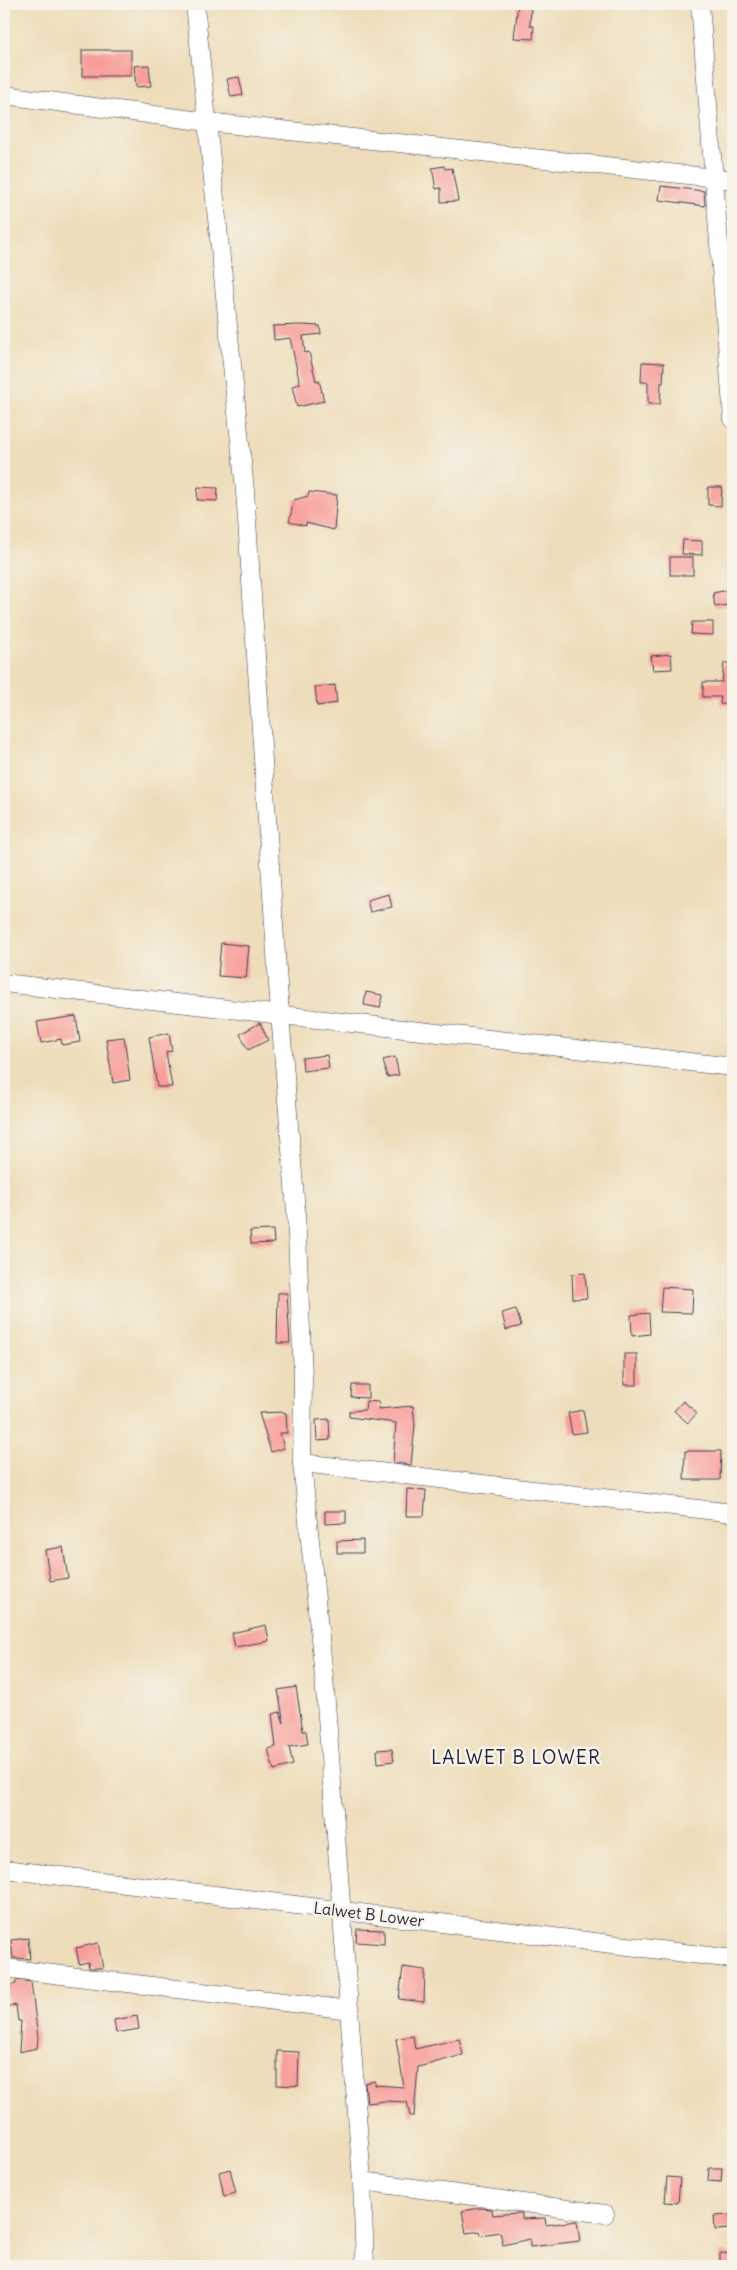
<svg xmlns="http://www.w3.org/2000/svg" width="737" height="2270" viewBox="0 0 737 2270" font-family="Delius,sans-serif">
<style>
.building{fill:#f89d9a}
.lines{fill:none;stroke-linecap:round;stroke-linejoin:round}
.minor-casing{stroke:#413e4e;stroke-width:19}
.minor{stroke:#fff;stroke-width:18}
.labels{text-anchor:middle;stroke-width:5;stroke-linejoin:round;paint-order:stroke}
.street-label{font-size:16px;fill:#22223b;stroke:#f7f3e8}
.quarter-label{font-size:19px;letter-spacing:1px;fill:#22223b;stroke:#f7f3e8}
</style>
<rect width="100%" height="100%" fill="#f7f3e8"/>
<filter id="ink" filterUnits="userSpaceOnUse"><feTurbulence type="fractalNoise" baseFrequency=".02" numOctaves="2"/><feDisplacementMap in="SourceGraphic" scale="10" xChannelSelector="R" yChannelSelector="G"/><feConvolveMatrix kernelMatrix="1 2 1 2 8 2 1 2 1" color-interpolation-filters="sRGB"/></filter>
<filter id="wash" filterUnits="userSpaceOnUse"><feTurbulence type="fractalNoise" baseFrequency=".0096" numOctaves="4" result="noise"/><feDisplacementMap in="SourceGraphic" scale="20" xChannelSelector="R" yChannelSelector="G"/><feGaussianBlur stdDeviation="1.12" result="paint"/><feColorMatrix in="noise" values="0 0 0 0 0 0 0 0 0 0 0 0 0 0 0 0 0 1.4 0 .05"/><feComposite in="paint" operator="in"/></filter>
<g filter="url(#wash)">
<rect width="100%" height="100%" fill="#eeddba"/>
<g id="blocks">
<g class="building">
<polygon points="518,4 531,4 530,26 534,26 533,39 514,38"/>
<rect x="82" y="50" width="49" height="26"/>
<polygon points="149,65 151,86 136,87 134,66"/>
<polygon points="239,77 243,95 231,97 227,79"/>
<polygon points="444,166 445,169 452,168 458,201 441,202 441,188 436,189 432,168"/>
<polygon points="661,186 704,191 705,206 659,200"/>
<polygon points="301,325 320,326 321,334 303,336 305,353 309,352 316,381 319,380 324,401 297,407 292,386 300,384 290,338 274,340 273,326"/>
<polygon points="642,362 664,363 663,383 661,383 660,404 648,404 648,382 641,382"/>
<polygon points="198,487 218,488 217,501 197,500"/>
<polygon points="708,487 722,487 721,506 708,505"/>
<polygon points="309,492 337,495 334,530 306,523 306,526 289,522 294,500 308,496"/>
<polygon points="683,540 702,541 702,555 682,554"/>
<rect x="670" y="557" width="23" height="18"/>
<polygon points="733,589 733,604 715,607 713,593"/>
<polygon points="692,622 713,622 713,635 691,634"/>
<polygon points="671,654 672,669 653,670 651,656"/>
<polygon points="724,663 733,663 733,705 720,704 721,697 703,697 703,682 722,682"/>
<polygon points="335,685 337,703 317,706 315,687"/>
<polygon points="389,894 392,907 370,912 367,900"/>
<polygon points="221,943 249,946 246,978 218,976"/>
<polygon points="366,992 382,995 380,1008 364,1005"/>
<polygon points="76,1016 80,1042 62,1045 61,1039 41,1043 37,1022"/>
<polygon points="260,1023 268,1040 248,1050 240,1034"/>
<polygon points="169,1033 172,1051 166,1052 172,1087 157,1087 149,1037"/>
<polygon points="124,1037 130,1080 113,1083 106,1039"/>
<polygon points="327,1055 329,1068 303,1071 302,1058"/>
<polygon points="395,1057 399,1075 387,1077 383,1060"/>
<polygon points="273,1230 274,1243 251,1244 250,1231"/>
<polygon points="585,1273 587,1298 573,1299 572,1274"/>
<polygon points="662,1287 693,1289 692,1313 660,1312"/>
<polygon points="278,1293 287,1293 290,1343 277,1343"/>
<polygon points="516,1309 521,1326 506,1330 502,1313"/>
<polygon points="649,1313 650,1334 632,1336 631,1315"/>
<rect x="624" y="1354" width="13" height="31"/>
<polygon points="352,1385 368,1385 368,1398 351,1397"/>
<polygon points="366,1401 379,1402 378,1409 413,1406 415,1425 411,1465 393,1463 396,1423 349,1417 349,1411 365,1410"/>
<polygon points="683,1401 697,1413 688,1423 674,1411"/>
<polygon points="583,1410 587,1432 572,1434 568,1413"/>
<polygon points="283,1412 286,1413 287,1433 280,1433 284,1448 271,1452 259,1413"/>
<polygon points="329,1419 330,1440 317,1441 316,1420"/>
<polygon points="685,1451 721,1451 720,1480 684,1480"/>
<polygon points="407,1489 426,1490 424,1516 406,1516"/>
<polygon points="325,1511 346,1511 346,1523 325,1524"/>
<polygon points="363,1540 363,1553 337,1553 337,1541"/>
<polygon points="63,1547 68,1578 50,1581 45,1550"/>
<polygon points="266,1625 269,1641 235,1647 232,1633"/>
<polygon points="296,1687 303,1731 306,1731 308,1744 289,1747 293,1765 274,1770 268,1749 276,1747 272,1714 280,1712 284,1723 278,1690"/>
<polygon points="392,1749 394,1761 378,1763 377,1750"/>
<polygon points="357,1929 384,1930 384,1944 356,1942"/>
<polygon points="28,1938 30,1959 13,1958 11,1940"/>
<polygon points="98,1943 103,1968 89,1968 88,1962 79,1964 76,1948"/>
<polygon points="403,1967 425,1970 424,2002 399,1999"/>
<polygon points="16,1980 31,1982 38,2038 37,2048 19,2052 21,2021 18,2021 16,2005 8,2007 5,1986 16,1984"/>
<polygon points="137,2016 139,2029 116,2033 114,2020"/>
<polygon points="413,2036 415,2049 459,2039 463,2055 418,2067 414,2116 410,2116 407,2102 385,2101 367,2103 365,2083 375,2081 375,2085 404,2087 396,2039"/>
<polygon points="277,2051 299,2052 298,2086 277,2085"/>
<polygon points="709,2168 722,2168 721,2182 708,2181"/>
<polygon points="230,2169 236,2193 224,2196 219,2172"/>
<polygon points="667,2177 680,2178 678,2203 665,2202"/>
<polygon points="480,2208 492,2209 493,2215 517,2213 522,2213 522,2219 545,2218 546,2225 577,2221 580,2241 530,2247 530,2239 503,2245 500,2232 481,2235 480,2231 466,2233 462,2211"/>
<polygon points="730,2215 732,2229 715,2230 714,2216"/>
<polygon points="720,2253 733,2254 733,2266 720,2266"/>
</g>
</g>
</g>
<g filter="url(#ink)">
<use href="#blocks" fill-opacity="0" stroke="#413e4e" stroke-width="1"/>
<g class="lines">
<defs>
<g id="minor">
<polyline points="195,4 245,491 280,1014 296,1211 303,1377 302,1463 324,1677 362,2181 365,2266"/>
<polyline points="700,4 733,419"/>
<polyline points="4,95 208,122 733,180"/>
<polyline points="4,983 733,1067"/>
<polyline points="302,1463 733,1513"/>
<polyline points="4,1869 733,1959"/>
<polyline points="4,1968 350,2010"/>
<polyline points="362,2181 605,2214"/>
</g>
</defs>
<use href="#minor" class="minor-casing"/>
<use href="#minor" class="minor"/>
</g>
</g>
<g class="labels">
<g class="street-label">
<text transform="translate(369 1914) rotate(7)" y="6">Lalwet B Lower</text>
</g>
<g class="quarter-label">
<text x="516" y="1764">LALWET B LOWER</text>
</g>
</g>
<rect width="737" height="2270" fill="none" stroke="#f7f3e8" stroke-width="20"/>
</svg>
